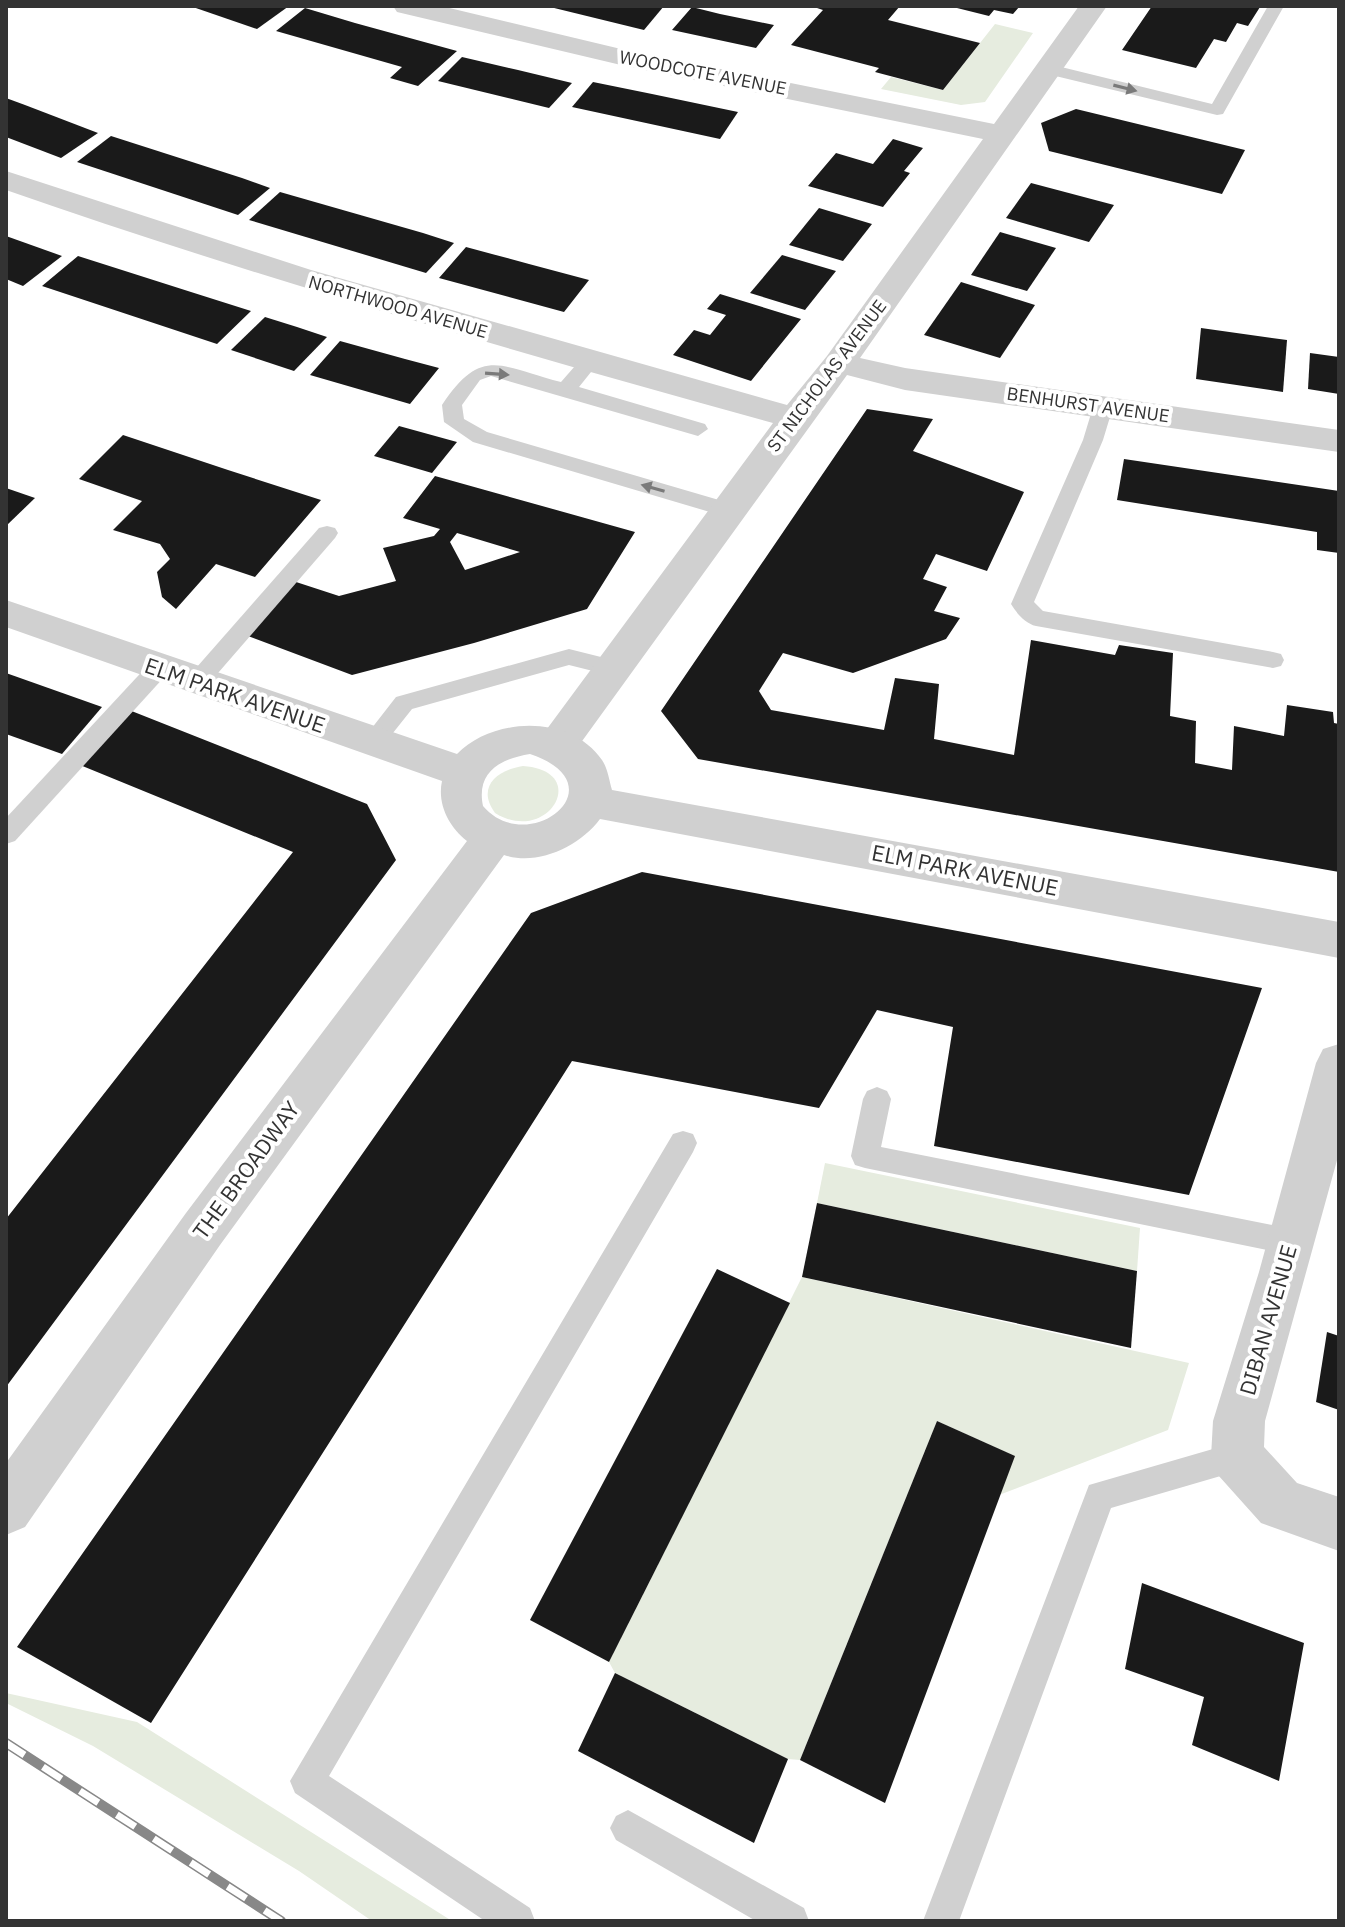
<svg xmlns="http://www.w3.org/2000/svg" width="1345" height="1927" viewBox="0 0 1345 1927" font-family="'IBM Plex Sans',sans-serif">
<style>
.green{fill:#e6ecdf}
.building{fill:#1a1a1a;fill-rule:evenodd}
.lines{fill:none;stroke-linecap:round;stroke-linejoin:round}
.service{fill:#d0d0d0;fill-rule:evenodd}
.minor{fill:#d0d0d0;fill-rule:evenodd}
.tertiary{fill:#d0d0d0;fill-rule:evenodd}
.rail-casing{stroke:#888;stroke-width:10}
.rail{stroke:#fff;stroke-width:7;stroke-dasharray:22;stroke-linecap:butt}
.oneway{fill:#7a7a7a}
.labels{text-anchor:middle;stroke-width:8;stroke-linejoin:round;paint-order:stroke}
.far-street-label{font-size:18px;fill:#333;stroke:#fff}
.street-label{font-size:22px;fill:#333;stroke:#fff}
</style>
<rect width="100%" height="100%" fill="#fff"/>
<g class="green">
<polygon points="995,24 1033,33 985,102 961,105 881,89 891,77 943,90"/>
<path d="M523,766C592,771 548,846 495,813C476,787 497,770 523,766Z"/>
<polygon points="825,1163 1140,1228 1137,1271 817,1203"/>
<polygon points="802,1277 1189,1363 1168,1430 999,1495 1014,1456 937,1421 800,1760 788,1759 615,1673 609,1662"/>
<polygon points="6,1693 137,1722 452,1921 372,1921 299,1871 93,1746 6,1703"/>
</g>
<g class="building">
<polygon points="190,6 289,6 257,29"/>
<polygon points="546,6 664,6 644,30"/>
<polygon points="811,6 900,6 888,20 980,43 943,90 875,72 879,68 791,45 823,10"/>
<polygon points="1020,6 1013,14 994,10 989,16 953,7"/>
<polygon points="1152,6 1257,6 1260,7 1248,26 1237,23 1226,42 1214,39 1196,68 1122,50"/>
<polygon points="692,7 720,14 774,25 756,48 672,30"/>
<polygon points="305,8 355,23 457,51 418,86 390,78 402,67 276,31"/>
<polygon points="462,57 518,70 572,83 549,108 438,81"/>
<polygon points="593,82 652,94 738,112 720,139 572,107"/>
<polygon points="6,98 25,105 98,133 61,158 6,137"/>
<polygon points="1076,109 1245,150 1222,194 1049,151 1041,123"/>
<polygon points="111,136 242,178 270,188 238,215 77,162"/>
<polygon points="893,139 923,148 904,171 910,173 883,207 808,186 836,153 873,164"/>
<polygon points="1031,183 1114,205 1089,242 1006,218"/>
<polygon points="280,192 423,233 454,243 426,273 249,220"/>
<polygon points="819,208 872,224 843,261 789,245"/>
<polygon points="1000,232 1056,248 1027,291 971,275"/>
<polygon points="6,236 62,256 23,286 6,279"/>
<polygon points="466,247 529,264 589,280 564,312 439,278"/>
<polygon points="782,255 836,271 805,310 750,293"/>
<polygon points="78,256 191,292 251,311 217,344 42,286"/>
<polygon points="961,282 1035,305 1000,358 924,335"/>
<polygon points="720,294 801,319 751,381 673,355 694,330 710,335 726,315 707,309"/>
<polygon points="265,317 297,327 327,337 294,371 231,350"/>
<polygon points="1201,328 1287,340 1283,392 1196,379"/>
<polygon points="340,341 405,359 439,368 410,404 310,375"/>
<polygon points="1310,353 1339,357 1339,394 1308,389"/>
<polygon points="867,409 933,419 913,451 1024,492 987,571 936,554 923,579 947,587 934,611 960,618 946,639 853,673 783,653 759,691 771,710 884,730 895,678 939,684 934,739 1014,755 1031,640 1115,655 1119,645 1173,653 1170,716 1196,721 1195,763 1232,770 1234,726 1284,736 1287,705 1333,712 1334,723 1339,724 1339,872 698,759 661,711"/>
<polygon points="399,426 457,442 432,473 374,456"/>
<polygon points="123,435 228,470 321,500 255,577 216,564 176,609 162,597 157,572 170,559 160,544 113,530 142,501 79,479"/>
<polygon points="1124,459 1339,491 1339,553 1317,550 1317,532 1117,500"/>
<path d="M435,476L635,532L587,609L474,643L352,675L248,636L293,581L339,596L396,581L383,548L434,536L440,529L403,518ZM457,533L520,552L465,570L450,542Z"/>
<polygon points="6,488 35,498 6,526"/>
<polygon points="6,673 102,707 62,754 6,734"/>
<polygon points="129,710 367,804 396,860 6,1387 6,1219 293,852 80,765"/>
<polygon points="642,872 1262,988 1189,1195 934,1146 953,1027 877,1010 819,1108 572,1061 151,1723 17,1647 531,913"/>
<polygon points="817,1203 1137,1271 1131,1348 802,1277"/>
<polygon points="717,1269 790,1303 609,1662 530,1620"/>
<polygon points="1327,1332 1339,1336 1339,1410 1316,1402"/>
<polygon points="937,1421 1015,1456 885,1803 800,1760"/>
<polygon points="1142,1583 1304,1643 1279,1781 1192,1745 1204,1697 1125,1669"/>
<polygon points="615,1673 788,1759 754,1843 578,1751"/>
</g>
<g class="lines">
<g class="service">
<polygon points="1268,6 1284,6 1223,114 1217,115 1043,73 1041,69 1049,64 1212,104"/>
<path d="M589,356L599,362L579,387L705,424L708,429L698,436L491,376L480,380L462,405L464,419L487,432L736,505L739,510L736,515H720L473,442L444,422L442,405C482,345 501,367 561,382L582,358Z"/>
<path d="M1103,401L1113,407L1103,440L1034,602L1043,611L1273,652L1281,654L1284,660L1281,666L1273,668L1036,626C1025,623 1017,614 1011,604L1083,440L1093,407Z"/>
<polygon points="327,526 335,528 338,533 335,538 205,688 189,688 185,682 189,676 319,528"/>
<polygon points="569,649 621,662 624,668 613,676 569,665 412,709 381,748 365,748 361,742 396,697"/>
<polygon points="158,661 169,669 166,675 15,841 6,844 6,818 150,663"/>
<polygon points="877,1087 887,1091 891,1099 881,1147 1292,1229 1302,1233 1306,1242 1302,1251 1292,1255 865,1168 855,1165 851,1156 863,1099 867,1091"/>
<polygon points="683,1131 693,1134 697,1143 693,1152 329,1776 530,1908 535,1921 485,1921 295,1793 290,1781 673,1134"/>
<polygon points="1237,1442 1248,1446 1253,1457 1248,1468 1111,1508 959,1921 923,1921 1089,1485"/>
<polygon points="628,1810 804,1908 809,1921 756,1921 616,1840 610,1828 616,1816"/>
</g>
<g class="minor">
<path d="M393,6H441L621,49L994,124L1079,6H1107L860,358L905,368L1339,430V452L905,390L847,375L572,755L558,759L544,755L538,744L544,733L773,423C516,352 259,278 6,190V171L311,270L787,405L827,356L983,139L621,65L397,12Z"/>
<polygon points="1339,1044 1339,1153 1265,1421 1264,1447 1297,1483 1339,1497 1339,1551 1261,1523 1218,1475 1211,1457 1213,1421 1259,1272 1316,1063 1323,1049"/>
</g>
<path class="tertiary" d="M6,600L457,754C493,717 570,714 602,760C608,769 609,780 612,790L1339,922V958L600,819C579,847 538,866 504,855L220,1245L25,1527L6,1535V1463L186,1213L467,841C449,827 437,804 442,781L6,627ZM530,754C622,785 528,859 483,806C476,772 500,759 530,754Z"/>
<defs>
<polyline id="rail" points="6,1743 281,1921"/>
</defs>
<use href="#rail" class="rail-casing"/>
<use href="#rail" class="rail"/>
</g>
<defs><path id="oneway-solid" d="M-6-.8H1V-3.2L6.5 0L1 3.2V.8H-6Z" transform="scale(2)"/></defs>
<g class="oneway">
<use href="#oneway-solid" transform="translate(1125 88) rotate(14)"/>
<use href="#oneway-solid" transform="translate(497 374) rotate(4)"/>
<use href="#oneway-solid" transform="translate(653 488) rotate(-164)"/>
</g>
<g class="labels">
<g class="far-street-label">
<text transform="translate(703 73) rotate(11)" y="6">WOODCOTE AVENUE</text>
<text transform="translate(398 307) rotate(16)" y="6">NORTHWOOD AVENUE</text>
<text transform="translate(827 376) rotate(-53)" y="6">ST NICHOLAS AVENUE</text>
<text transform="translate(1088 405) rotate(8)" y="6">BENHURST AVENUE</text>
</g>
<g class="street-label">
<text transform="translate(235 695) rotate(19)" y="8">ELM PARK AVENUE</text>
<text transform="translate(965 870) rotate(11)" y="8">ELM PARK AVENUE</text>
<text transform="translate(246 1170) rotate(-54)" y="8">THE BROADWAY</text>
<text transform="translate(1268 1320) rotate(-74)" y="8">DIBAN AVENUE</text>
</g>
</g>
<rect width="1345" height="1927" fill="none" stroke="#333333" stroke-width="16"/>
</svg>
